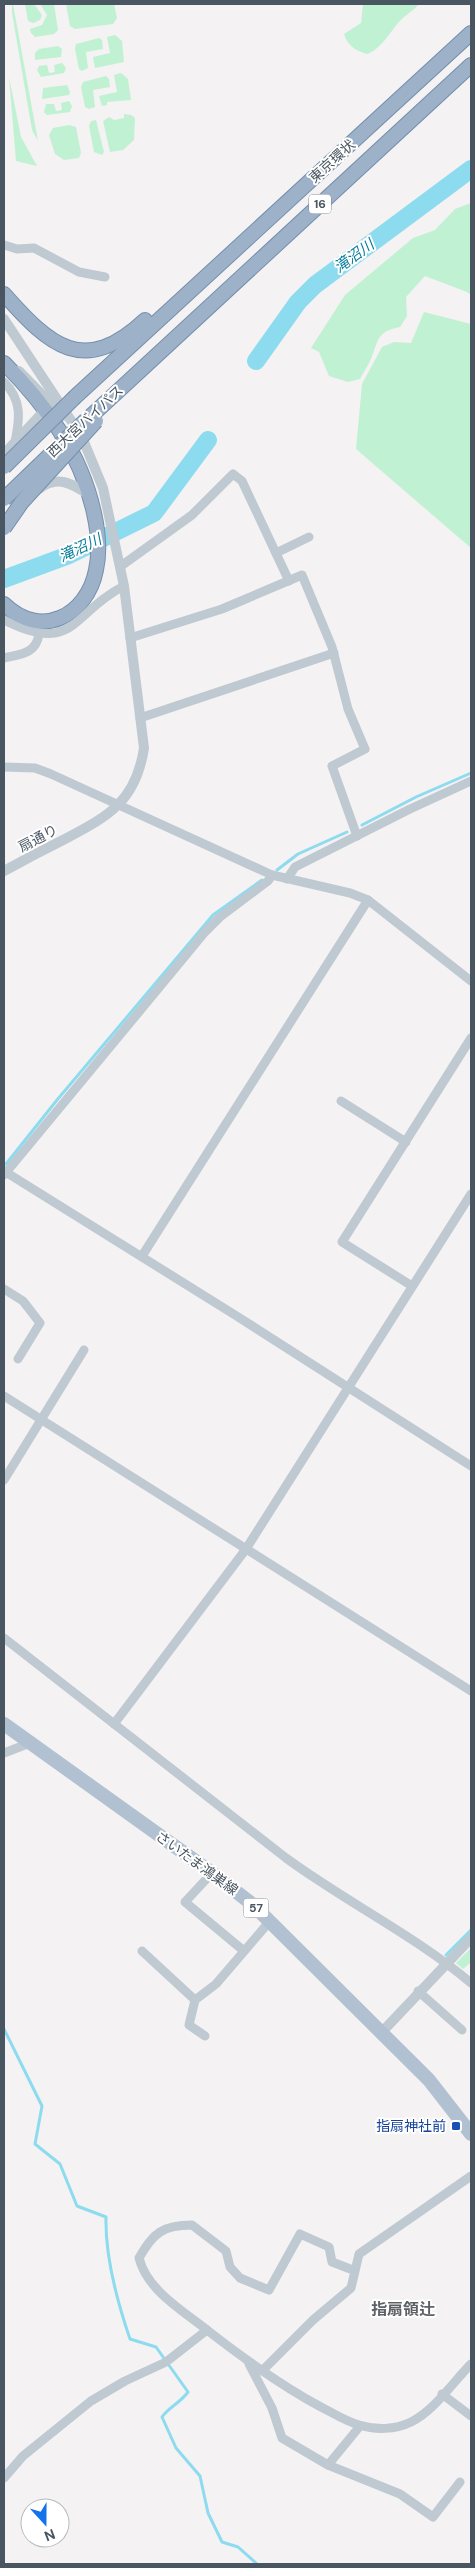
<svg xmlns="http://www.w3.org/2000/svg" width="475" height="2568" viewBox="0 0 475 2568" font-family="'DM Sans','Noto Sans JP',sans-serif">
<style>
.green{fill:#c1f1d3}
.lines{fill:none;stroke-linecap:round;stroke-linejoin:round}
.stream{stroke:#8ddbef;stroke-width:3}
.river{stroke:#8ddbef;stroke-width:18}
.trunk-casing{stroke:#748fad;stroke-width:16}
.minor{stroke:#bfc9d1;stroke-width:9}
.tertiary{stroke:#bfc9d1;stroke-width:10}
.primary{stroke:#b1c1d1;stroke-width:14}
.trunk{stroke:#9db2c9;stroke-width:14}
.trunk-bridge-casing{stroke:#748fad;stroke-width:16;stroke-linecap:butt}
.trunk-bridge{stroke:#9db2c9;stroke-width:14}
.transit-dot{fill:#1a4fb4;stroke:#fff;stroke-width:2}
.labels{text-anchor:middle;stroke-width:4;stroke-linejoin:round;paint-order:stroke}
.shield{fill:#fff;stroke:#808890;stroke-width:1}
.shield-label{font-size:12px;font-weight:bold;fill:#495560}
.street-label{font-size:14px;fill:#495560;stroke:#fff}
.transit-label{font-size:14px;fill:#164399;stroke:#fff;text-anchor:end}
.water-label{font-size:15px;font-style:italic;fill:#097d9c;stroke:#fff}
.quarter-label{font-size:16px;font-weight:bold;fill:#5e6267;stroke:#fff}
</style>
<rect width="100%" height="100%" fill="#f4f2f2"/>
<g class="green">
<polygon points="12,4 13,4 38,141 32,130 12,13"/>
<polygon points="25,4 34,4 42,15 40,20 33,23 28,21"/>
<polygon points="40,4 54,4 58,30 54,34 35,37 31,33 30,29 42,25 47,15"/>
<polygon points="66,4 114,4 117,18 113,24 75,29 70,26"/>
<path d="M363,4H419C413,11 404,16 398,23C388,35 382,47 368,54C357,52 347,45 344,34L361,23Z"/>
<polygon points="115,35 122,41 124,62 95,68 93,57 110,53 107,37"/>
<polygon points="99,38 102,40 103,49 86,52 88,68 82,71 79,69 75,49 76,44"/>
<polygon points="58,46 62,49 61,57 35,60 35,53 39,49"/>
<polygon points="62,63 66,68 64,73 41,77 37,70 39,66 47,65 49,73 55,72 54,65"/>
<polygon points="121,73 128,79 131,100 107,102 107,105 102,106 99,96 117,92 114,75"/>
<polygon points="106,76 109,79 110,87 93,90 95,107 89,109 85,107 81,87 83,82"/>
<polygon points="9,77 21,137 37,166 16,161"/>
<polygon points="67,85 70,92 69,95 42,99 43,88"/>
<polygon points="69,101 72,106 70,112 47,115 44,112 46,104 54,104 56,111 62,110 61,103"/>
<polygon points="124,114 131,115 135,118 134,140 123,150 110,152 103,121 109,117 114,120 124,118"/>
<polygon points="96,120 104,152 102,155 94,152 89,126 91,121"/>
<polygon points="69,125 76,127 81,153 79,158 64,160 55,154 49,135 53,128"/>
<path d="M471,203V295L467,292L425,276L406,297L407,316L400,327C375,332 379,341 370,361C367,367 363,373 360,379L348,382L329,376L319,352L311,348L345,295L413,238L435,230L455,209Z"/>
<polygon points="424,312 471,324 471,548 356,449 362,384 382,347 394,342 411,343"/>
<polygon points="471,1948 471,1962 463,1969 456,1963"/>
</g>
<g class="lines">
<g class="stream">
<polyline points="362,825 416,797 471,773"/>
<polyline points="277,870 298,854 347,832"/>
<polyline points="6,1164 57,1100 213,915 262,880"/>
<polyline points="446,1955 471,1930"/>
<path d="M4,2029L42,2106L35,2144L60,2164L77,2206L106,2217C105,2257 117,2301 130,2339L156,2347L188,2392C180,2403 169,2407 162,2417L176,2448L200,2476L208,2513L222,2542L238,2547L257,2564"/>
</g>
<g class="river">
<polyline points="256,361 298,302 315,285 471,169"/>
<polyline points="4,579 69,555 154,513 208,440"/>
</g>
<defs>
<g id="trunk">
<path d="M4,294C50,346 84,377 145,320"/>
<path d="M4,363C46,405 81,453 94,513C98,531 100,552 96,570C87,616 41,640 4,604"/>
<polyline points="75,397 471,33"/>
<polyline points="91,416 471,65"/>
</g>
</defs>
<use href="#trunk" class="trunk-casing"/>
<g class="minor">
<polyline points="4,245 17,249 34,248 79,272 105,277"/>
<path d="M4,382C22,400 20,418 15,442"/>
<polyline points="276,553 309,537"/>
<polyline points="121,566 192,515 233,474 242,481 289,581"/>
<path d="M4,620C75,656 72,612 124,586"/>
<polyline points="130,638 222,609 302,575 332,647 348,709 365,749 332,766 357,836"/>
<path d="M4,658C21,654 36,654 39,634"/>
<polyline points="140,718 334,653"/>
<polyline points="4,767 35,768 51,774 272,875 350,893 368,900 471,981"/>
<polyline points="287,879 295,867 410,809 471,781"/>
<polyline points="341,1101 406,1142"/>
<polyline points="4,1171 235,1315 471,1466"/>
<polyline points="4,1175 205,932 220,917 268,881 272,875"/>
<polyline points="142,1256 368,900"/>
<polyline points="412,1286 342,1242 471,1038"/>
<polyline points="4,1289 23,1301 40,1323 18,1359"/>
<polyline points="4,1396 471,1691"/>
<polyline points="4,1480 84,1350"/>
<path d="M4,1638L286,1858C346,1902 414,1935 471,1983"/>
<polyline points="114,1724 246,1549 471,1194"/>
<polyline points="4,1753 30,1743"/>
<polyline points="212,1873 185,1902 244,1951"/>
<polyline points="142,1951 195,2000"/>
<polyline points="418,1991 462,2030"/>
<polyline points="205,2036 189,2025 195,2000 216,1984 270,1921"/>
<path d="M207,2330C182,2310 147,2290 139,2258C153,2233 163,2225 192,2225L226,2251L230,2267L240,2278L269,2290L300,2234L329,2247L332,2262L353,2270"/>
<polyline points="249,2364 272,2408 282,2438 328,2465 400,2494 433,2517 460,2482"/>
<polyline points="262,2371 313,2320 351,2288 359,2254 471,2176"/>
<polyline points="442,2394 471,2416"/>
<polyline points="328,2465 360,2426"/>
<path d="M4,2478L23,2456L91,2401L125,2381L166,2362L207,2330C243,2358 280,2385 321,2407C333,2413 345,2421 359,2425C375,2430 395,2430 411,2422C435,2410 453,2382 471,2364"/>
</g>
<g class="tertiary">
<path d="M4,319L72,422L84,442L103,488L124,586L144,748C136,801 109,816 65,839C45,849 24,860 4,871"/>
<polyline points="19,371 63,416"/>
<polyline points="4,454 46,409"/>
<path d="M39,489C57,475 72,483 89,495"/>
<polyline points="382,2032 471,1938"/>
</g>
<polyline class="primary" points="4,1724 212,1873 252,1904 429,2080 471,2134"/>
<use href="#trunk" class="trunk"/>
<defs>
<g id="trunk-bridge">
<polyline points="4,467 75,397"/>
<polyline points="4,499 86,420"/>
<polyline points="4,528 22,502 96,421"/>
</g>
</defs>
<use href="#trunk-bridge" class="trunk-bridge-casing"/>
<use href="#trunk-bridge" class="trunk-bridge"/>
</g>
<rect class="transit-dot" x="451" y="2121" width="10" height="10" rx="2.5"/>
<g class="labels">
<g class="shield">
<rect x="309" y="194.5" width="22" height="19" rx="4"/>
<rect x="243.5" y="1898.5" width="25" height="19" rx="4"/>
</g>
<g class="shield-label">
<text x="320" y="208">16</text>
<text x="256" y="1912">57</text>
</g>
<g class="street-label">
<text transform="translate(332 161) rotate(-42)" y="5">東京環状</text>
<text transform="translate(85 421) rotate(-43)" y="5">西大宮バイパス</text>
<text transform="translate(38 838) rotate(-28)" y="5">扇通り</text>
<text transform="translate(197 1863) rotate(36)" y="5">さいたま鴻巣線</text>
</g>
<g class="transit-label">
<text x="446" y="2131">指扇神社前</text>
</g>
<g class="water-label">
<text transform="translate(354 256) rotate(-36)" y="5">滝沼川</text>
<text transform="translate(80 548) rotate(-25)" y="5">滝沼川</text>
</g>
<g class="quarter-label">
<text x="403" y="2315">指扇領辻</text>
</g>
</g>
<rect width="475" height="2568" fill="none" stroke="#495560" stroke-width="10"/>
<g transform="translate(45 2523) rotate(159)"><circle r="24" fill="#ffffff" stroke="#b6bbbf"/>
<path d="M0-4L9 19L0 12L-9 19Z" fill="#1472ec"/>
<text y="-8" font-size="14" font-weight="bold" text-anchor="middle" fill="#495560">N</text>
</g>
</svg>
